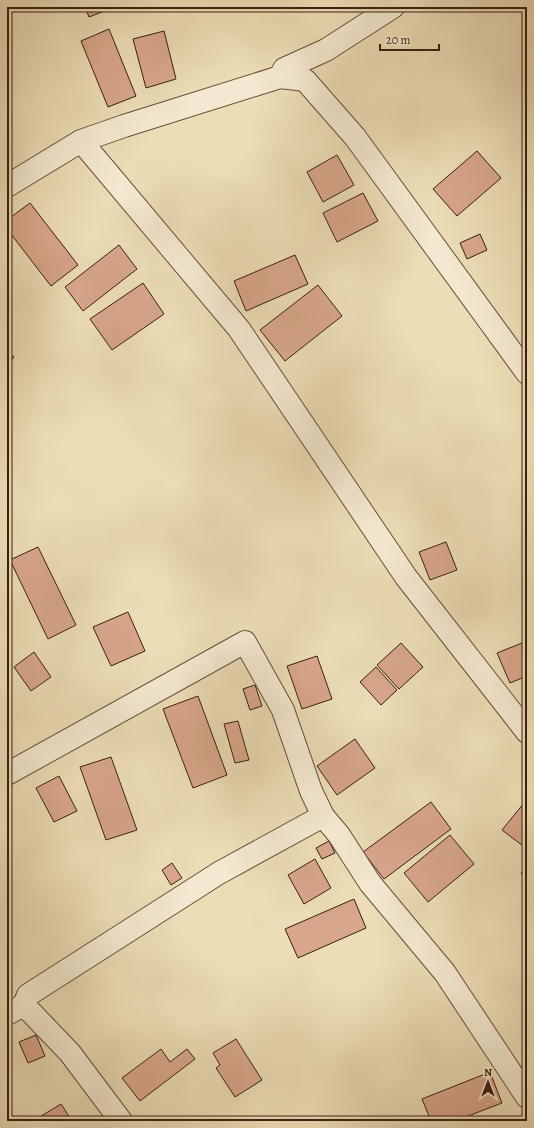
<svg xmlns="http://www.w3.org/2000/svg" width="534" height="1128" viewBox="0 0 534 1128" font-family="Alegreya,serif">
<style>
.building{fill:#d8a68b;stroke:#391f12}
.lines{fill:none;stroke-linecap:round;stroke-linejoin:round}
.minor-casing{stroke:#664e3b;stroke-width:24}
.minor{stroke:#f3e9d0;stroke-width:22}
</style>
<rect width="100%" height="100%" fill="#ecddb6"/>
<filter id="stains"><feTurbulence type="fractalNoise" baseFrequency=".005" numOctaves="4"/><feColorMatrix values="0 0 0 0 .2 0 0 0 0 .09 0 0 0 0 .02 0 0 0 .5 -.17"/></filter>
<radialGradient id="worn" r=".72"><stop offset=".6" stop-color="#630" stop-opacity="0"/><stop offset="1" stop-color="#630" stop-opacity=".3"/></radialGradient>
<g class="building">
<polygon points="85,7 115,7 89,17"/>
<polygon points="522,7 527,7 527,18"/>
<polygon points="109,29 136,96 108,107 81,41"/>
<polygon points="164,31 176,79 146,88 133,39"/>
<polygon points="477,151 501,178 457,216 433,189"/>
<polygon points="337,155 354,185 323,202 307,172"/>
<polygon points="363,193 378,221 337,242 323,213"/>
<polygon points="30,203 78,265 51,286 7,229 7,220"/>
<polygon points="480,234 487,250 467,259 460,243"/>
<polygon points="119,245 137,269 83,311 65,287"/>
<polygon points="295,255 308,284 246,311 234,281"/>
<polygon points="143,283 164,314 112,350 90,319"/>
<polygon points="318,285 342,316 285,361 260,330"/>
<polygon points="7,351 14,357 7,365"/>
<polygon points="446,542 457,570 430,580 419,552"/>
<polygon points="38,547 76,625 48,639 10,560"/>
<polygon points="128,612 145,651 111,666 93,627"/>
<polygon points="527,641 527,676 510,683 497,653"/>
<polygon points="401,643 423,667 399,689 377,665"/>
<polygon points="34,652 51,677 31,691 14,667"/>
<polygon points="317,656 332,699 302,709 287,666"/>
<polygon points="376,667 397,690 381,705 360,682"/>
<polygon points="255,685 262,706 250,710 243,689"/>
<polygon points="198,696 227,775 193,788 163,709"/>
<polygon points="238,721 249,760 235,763 224,724"/>
<polygon points="355,739 375,768 337,795 317,766"/>
<polygon points="111,757 137,830 106,840 80,767"/>
<polygon points="59,776 77,811 54,822 36,788"/>
<polygon points="431,802 451,829 384,879 363,852"/>
<polygon points="524,803 527,805 527,849 502,830"/>
<polygon points="450,835 474,864 428,902 404,873"/>
<polygon points="329,841 335,853 322,859 316,848"/>
<polygon points="315,859 331,888 304,904 288,875"/>
<polygon points="172,863 182,878 171,885 162,870"/>
<polygon points="527,867 527,879 521,873"/>
<polygon points="354,899 366,928 298,958 285,929"/>
<polygon points="36,1035 45,1056 28,1063 19,1042"/>
<polygon points="236,1039 262,1080 235,1097 216,1068 220,1065 213,1053"/>
<polygon points="161,1049 170,1062 187,1049 195,1059 140,1101 122,1078"/>
<polygon points="490,1072 502,1103 455,1121 431,1121 422,1099"/>
<polygon points="61,1104 72,1121 33,1121"/>
</g>
<g class="lines">
<defs>
<g id="minor">
<polyline points="280,77 284,69 326,50 393,7"/>
<polyline points="81,141 239,329 406,577 527,732"/>
<polyline points="7,186 81,141 124,126 280,77 305,80 355,137 527,373"/>
<polyline points="7,774 245,642 283,710 311,791 323,816 339,835 370,883 445,973 527,1097"/>
<polyline points="24,1005 70,1053 121,1121"/>
<polyline points="7,1014 24,1005 28,995 219,873 323,816"/>
</g>
</defs>
<use href="#minor" class="minor-casing"/>
<use href="#minor" class="minor"/>
</g>
<rect width="534" height="1128" fill="none" stroke="#ecddb6" stroke-width="24"/>
<rect x="8" y="8" width="518" height="1112" fill="none" stroke="#391f12" stroke-width="2"/>
<rect x="12" y="12" width="510" height="1104" fill="none" stroke="#391f12"/>
<g transform="translate(488 1082)" stroke="#f3e9d0" stroke-width="3" paint-order="stroke">
<path d="M0-3L7 15L0 10L-7 15Z" fill="#391f12"/>
<text y="-6" font-size="11" font-weight="bold" text-anchor="middle" fill="#391f12">N</text>
</g>
<path d="M380 44v6h59v-6" fill="none" stroke="#391f12" stroke-width="2"/>
<text x="386" y="44" font-size="12" fill="#391f12" stroke="#f3e9d0" stroke-width="3" paint-order="stroke">20 m</text>
<rect width="100%" height="100%" filter="url(#stains)"/>
<rect width="100%" height="100%" fill="url(#worn)"/>
</svg>
